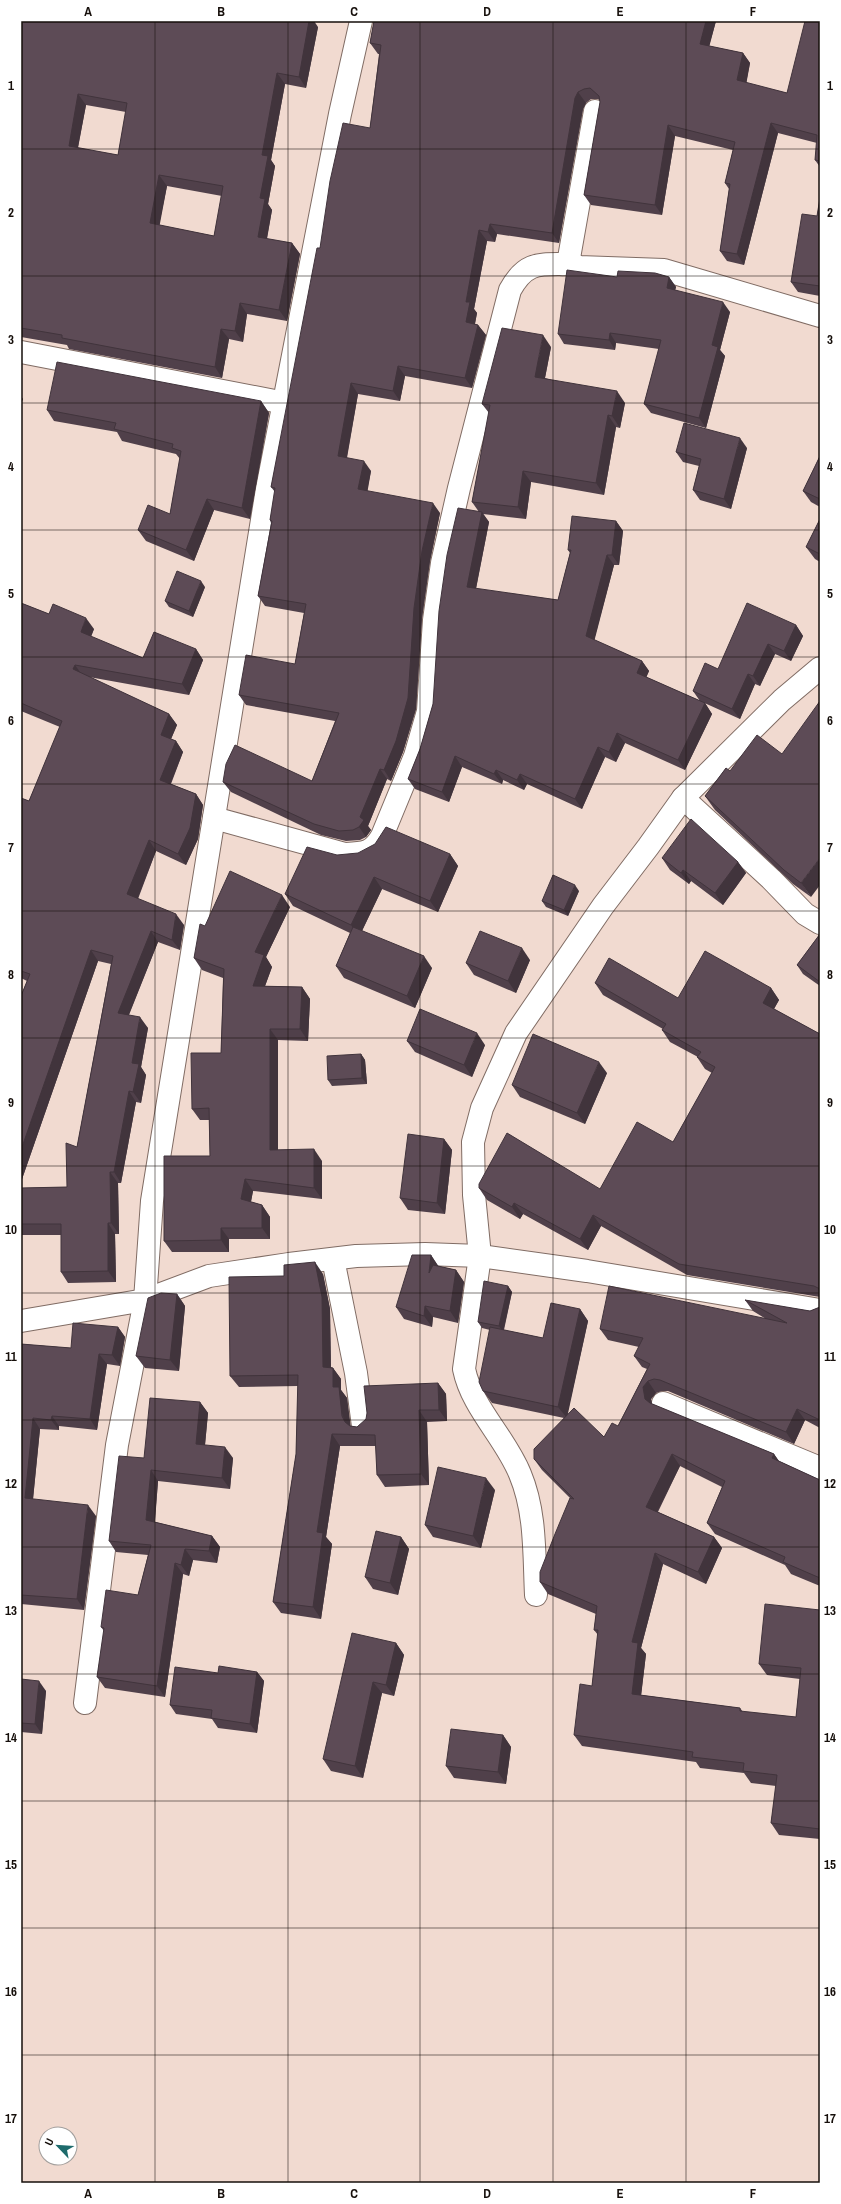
<svg xmlns="http://www.w3.org/2000/svg" width="841" height="2204" viewBox="0 0 841 2204" font-family="'Archivo Narrow',sans-serif">
<style>
.lines{fill:none;stroke-linecap:round;stroke-linejoin:round}
.minor-casing{stroke:#806c64;stroke-width:24}
.minor{stroke:#fff;stroke-width:22}
.wall{fill:#50404a;fill-rule:evenodd}
.shaded-wall{fill:#41343c}
.building{fill:#5d4b56;stroke:#41343c;fill-rule:evenodd}
.grid{fill:none;stroke:#160f0b;stroke-width:1;stroke-opacity:0.55}
.neatline{fill:none;stroke:#160f0b;stroke-width:1.5}
.grid-label{font-size:13px;text-anchor:middle;font-weight:bold;fill:#160f0b}
</style>
<rect width="100%" height="100%" fill="#f1dad0"/>
<g class="lines">
<defs>
<g id="minor">
<polyline points="595,111 569,258 573,264 579,267 664,270 820,316"/>
<polyline points="21,352 285,403"/>
<polyline points="683,798 771,879 805,914 820,923"/>
<path d="M214,818L345,854C365,853 372,853 382,836L415,756L428,711L434,620L442,563L459,488L510,290C527,259 542,265 573,264"/>
<polyline points="333,1259 356,1373 363,1426"/>
<polyline points="21,1321 145,1300 209,1276 289,1264 356,1256 425,1254 480,1256 587,1271 820,1310"/>
<polyline points="663,1403 820,1468"/>
<path d="M536,1595C534,1554 536,1512 520,1474C505,1437 472,1408 464,1369L480,1256L474,1195L473,1142L482,1108L516,1033L603,906L648,847L683,798L782,700L820,668"/>
<polyline points="85,1703 117,1445 145,1300 152,1201 267,489 340,114 361,21"/>
</g>
</defs>
<use href="#minor" class="minor-casing"/>
<use href="#minor" class="minor"/>
</g>
<g class="wall">
<path d="M21,21L318,27L306,88L285,84L271,160L275,166L268,204L272,210L267,239L292,243L300,254L287,321L247,314L243,342L229,339L222,378L69,349L67,345L21,337ZM86,105L126,112L118,155L78,148ZM167,186L222,196L214,236L159,225Z"/>
<polygon points="374,21 716,21 709,46 743,53 750,63 746,83 787,93 820,21 820,167 815,160 817,143 778,133 744,265 727,261 720,251 729,189 725,183 733,150 675,136 662,215 591,205 584,195 600,102 600,101 598,99 591,99 586,103 583,109 559,243 497,234 495,242 487,241 474,309 477,313 475,324 478,325 486,335 472,388 405,376 400,401 358,394 347,458 371,471 367,491 440,513 430,561 422,618 416,709 403,752 391,781 387,779 368,826 371,830 366,837 360,840 346,841 321,835 231,792 223,782 312,781 335,721 246,705 239,695 295,664 304,613 265,606 258,596 271,523 270,520 275,492 271,487 320,248 370,128 379,54 378,54 370,43"/>
<polygon points="820,198 820,296 798,292 791,282 817,216"/>
<polygon points="617,277 669,277 676,287 675,290 730,312 720,350 725,356 706,428 651,413 644,404 659,349 616,343 615,350 564,344 558,334"/>
<polygon points="551,347 545,378 625,403 620,428 616,427 604,495 531,482 526,519 483,514 489,522 476,589 558,600 570,553 568,550 616,521 623,531 619,565 614,565 594,640 642,661 649,671 646,677 705,703 712,714 685,770 625,743 616,762 605,757 582,809 527,784 524,790 503,780 502,784 462,767 449,802 415,789 408,779 420,749 433,704 479,512 472,502 489,413 482,404"/>
<polygon points="261,401 269,413 250,519 214,510 194,561 146,541 138,530 170,514 180,459 176,454 122,441 117,432 54,421 47,410"/>
<polygon points="747,448 731,509 700,500 693,490 699,466 683,462 676,452"/>
<polygon points="820,456 820,507 811,502 803,491"/>
<polygon points="820,519 820,562 815,559 806,547"/>
<polygon points="205,587 193,617 169,607 165,601"/>
<polygon points="21,603 49,614 94,629 91,637 143,658 196,649 203,660 189,695 89,677 169,714 177,725 171,739 176,741 183,752 171,784 196,794 203,805 198,839 186,865 156,851 138,899 184,925 180,950 158,942 129,1015 148,1028 141,1067 146,1075 141,1103 136,1102 121,1183 118,1183 119,1234 115,1234 116,1282 68,1283 61,1272 61,1235 21,1235 21,1188 67,1187 77,1147 111,964 98,961 21,1182 21,996 27,981 21,978 21,798 29,801 60,727 21,711"/>
<polygon points="796,625 803,636 791,661 775,654 760,686 755,684 740,719 700,701 693,691 718,669"/>
<polygon points="726,768 811,897 793,884 715,810 705,796"/>
<polygon points="450,854 458,866 438,912 382,889 362,931 432,968 415,1008 344,978 336,966 350,933 293,906 285,894 337,855"/>
<polygon points="662,858 738,862 746,873 723,905 691,881 689,884 670,870"/>
<polygon points="579,891 568,916 546,907 542,901"/>
<polygon points="290,907 266,957 272,967 265,986 302,987 310,999 308,1041 278,1040 278,1150 322,1161 322,1199 253,1191 251,1202 262,1205 270,1217 270,1239 229,1239 229,1252 172,1252 164,1241 210,1156 209,1120 200,1120 192,1109 221,1053 223,978 202,970 194,958 205,926"/>
<polygon points="820,934 820,986 803,974 797,965"/>
<polygon points="530,960 516,993 474,975 466,963"/>
<polygon points="595,983 678,998 771,988 779,1000 774,1009 820,1034 820,1297 687,1275 601,1226 588,1250 523,1214 520,1219 487,1200 479,1188 600,1189 673,1142 712,1073 705,1069 697,1057 698,1057 670,1042 662,1030 663,1029 603,995"/>
<polygon points="407,1041 485,1045 472,1077 415,1052"/>
<polygon points="361,1054 365,1060 367,1084 332,1086 328,1080"/>
<polygon points="607,1073 585,1124 520,1097 512,1085"/>
<polygon points="444,1139 452,1150 445,1214 408,1210 400,1198"/>
<polygon points="431,1255 438,1266 456,1270 464,1282 458,1323 433,1317 432,1327 404,1319 396,1307"/>
<polygon points="323,1274 330,1309 331,1367 333,1368 341,1379 341,1390 347,1398 350,1426 357,1427 438,1383 446,1394 447,1421 427,1422 429,1485 385,1487 377,1475 376,1446 340,1446 326,1537 332,1544 321,1619 281,1613 273,1602 296,1454 298,1386 239,1387 230,1376 284,1276"/>
<polygon points="508,1286 512,1292 504,1330 543,1338 580,1309 588,1321 567,1415 604,1437 618,1426 647,1369 642,1367 634,1356 639,1347 608,1340 600,1329 766,1319 753,1311 745,1300 810,1311 820,1307 820,1428 805,1420 794,1444 668,1391 662,1391 656,1393 651,1399 652,1404 774,1454 779,1461 820,1480 820,1586 791,1574 785,1565 715,1534 707,1523 722,1487 680,1466 658,1512 714,1537 722,1548 706,1584 663,1564 641,1648 646,1654 641,1695 740,1708 743,1712 796,1717 800,1679 767,1675 759,1664 820,1610 820,1839 779,1835 771,1823 776,1786 751,1783 744,1773 700,1768 696,1762 582,1746 574,1735 592,1686 598,1635 594,1630 596,1614 548,1594 540,1582 570,1498 542,1470 534,1459 564,1418 492,1403 483,1391 490,1330 482,1328 478,1322"/>
<polygon points="177,1294 185,1306 179,1371 145,1368 136,1356"/>
<polygon points="118,1327 125,1337 120,1366 107,1364 97,1430 59,1426 59,1430 40,1429 33,1499 96,1516 84,1610 21,1604 21,1344 71,1348"/>
<polygon points="200,1402 208,1413 205,1445 233,1458 230,1489 158,1481 155,1522 212,1536 220,1547 217,1563 193,1560 189,1576 183,1574 165,1697 105,1688 97,1677 104,1631 101,1627 138,1595 148,1555 116,1552 109,1541 144,1458"/>
<polygon points="495,1490 481,1548 433,1537 425,1525"/>
<polygon points="401,1537 409,1549 398,1595 373,1589 365,1577"/>
<polygon points="396,1643 404,1655 394,1696 382,1693 363,1778 331,1771 323,1759"/>
<polygon points="257,1672 264,1681 257,1733 218,1728 212,1719 176,1714 170,1705 218,1673"/>
<polygon points="21,1679 46,1691 42,1734 21,1732"/>
<polygon points="503,1735 511,1747 506,1784 454,1778 446,1766"/>
</g>
<g class="shaded-wall">
<polygon points="307,21 314,21 318,27 306,88 299,77"/>
<polygon points="706,21 716,21 707,55 700,44"/>
<polygon points="743,53 750,63 745,91 737,80"/>
<polygon points="277,73 285,84 271,160 275,166 268,204 272,210 265,248 258,237 262,155"/>
<polygon points="578,92 586,103 583,109 559,243 552,233 575,98"/>
<polygon points="78,94 86,105 76,157 69,146"/>
<polygon points="771,123 778,133 744,265 737,254"/>
<polygon points="668,125 675,136 662,215 655,205"/>
<polygon points="159,175 167,186 158,234 150,223"/>
<polygon points="490,224 497,234 495,242 488,232"/>
<polygon points="479,230 487,241 474,309 477,313 473,333 466,322 466,302"/>
<polygon points="292,243 300,254 287,321 279,310"/>
<polygon points="669,277 676,287 673,298 667,288"/>
<polygon points="723,302 730,312 720,350 725,356 706,428 699,418 712,345"/>
<polygon points="240,303 247,314 243,342 235,331"/>
<polygon points="478,325 486,335 472,388 465,378"/>
<polygon points="221,329 229,339 222,378 215,367"/>
<polygon points="610,333 616,343 615,350 609,340"/>
<polygon points="543,335 551,347 543,388 535,377"/>
<polygon points="398,366 405,376 400,401 393,391"/>
<polygon points="351,383 358,394 345,467 338,456"/>
<polygon points="617,391 625,403 620,428 612,416"/>
<polygon points="21,396 23,399 21,404"/>
<polygon points="261,401 269,413 250,519 242,508"/>
<polygon points="608,415 616,427 604,495 596,483"/>
<polygon points="740,438 747,448 731,509 724,499"/>
<polygon points="364,461 371,471 366,500 358,489"/>
<polygon points="523,471 531,482 526,519 518,507"/>
<polygon points="207,499 214,510 194,561 186,550"/>
<polygon points="433,503 440,513 430,561 422,618 416,709 403,752 391,781 384,770 414,608 422,551"/>
<polygon points="482,512 489,522 474,598 467,587"/>
<polygon points="616,521 623,531 619,565 612,555"/>
<polygon points="607,555 614,565 593,646 586,636"/>
<polygon points="201,581 205,587 193,617 189,611"/>
<polygon points="86,618 94,629 88,643 81,632"/>
<polygon points="796,625 803,636 791,661 784,651"/>
<polygon points="768,644 775,654 760,686 753,676"/>
<polygon points="196,649 203,660 189,695 182,684"/>
<polygon points="642,661 649,671 644,683 637,673"/>
<polygon points="75,665 82,675 73,669"/>
<polygon points="748,674 755,684 740,719 732,709"/>
<polygon points="705,703 712,714 685,770 678,760"/>
<polygon points="169,714 177,725 168,746 161,735"/>
<polygon points="617,733 625,743 616,762 609,752"/>
<polygon points="176,741 183,752 168,790 160,780"/>
<polygon points="598,747 605,757 582,809 575,799"/>
<polygon points="455,756 462,767 449,802 442,792"/>
<polygon points="380,769 387,779 368,826 371,830 366,837 359,827 360,817"/>
<polygon points="496,770 503,780 502,784 494,774"/>
<polygon points="520,774 527,784 524,790 517,780"/>
<polygon points="196,794 203,805 198,839 186,865 178,854"/>
<polygon points="149,840 156,851 135,905 127,894"/>
<polygon points="450,854 458,866 438,912 430,901"/>
<polygon points="820,858 820,885 811,897 801,883"/>
<polygon points="738,862 746,873 723,905 715,893"/>
<polygon points="683,870 691,881 689,884 681,873"/>
<polygon points="374,877 382,889 359,937 351,925"/>
<polygon points="575,885 579,891 568,916 564,910"/>
<polygon points="282,895 290,907 266,957 272,967 261,997 253,986 255,952"/>
<polygon points="176,914 184,925 180,950 172,940"/>
<polygon points="151,931 158,942 125,1024 118,1013"/>
<polygon points="522,948 530,960 516,993 508,981"/>
<polygon points="91,950 98,961 21,1182 21,1150"/>
<polygon points="424,956 432,968 415,1008 407,996"/>
<polygon points="302,987 310,999 308,1041 300,1029"/>
<polygon points="771,988 779,1000 771,1014 763,1003"/>
<polygon points="140,1017 148,1028 141,1067 146,1075 141,1103 133,1092 132,1063"/>
<polygon points="270,1029 278,1040 278,1161 270,1150"/>
<polygon points="477,1033 485,1045 472,1077 464,1065"/>
<polygon points="361,1054 365,1060 367,1084 362,1078"/>
<polygon points="599,1062 607,1073 585,1124 577,1113"/>
<polygon points="129,1091 136,1102 121,1183 114,1172"/>
<polygon points="444,1139 452,1150 445,1214 437,1203"/>
<polygon points="314,1149 322,1161 322,1199 314,1188"/>
<polygon points="110,1172 118,1183 119,1234 111,1223"/>
<polygon points="245,1179 253,1191 249,1211 241,1199"/>
<polygon points="514,1203 523,1214 520,1219 512,1207"/>
<polygon points="262,1205 270,1217 270,1239 262,1228"/>
<polygon points="593,1215 601,1226 588,1250 580,1239"/>
<polygon points="108,1223 115,1234 116,1282 108,1271"/>
<polygon points="221,1228 229,1239 229,1252 221,1240"/>
<polygon points="431,1255 439,1267 429,1273"/>
<polygon points="315,1262 323,1274 330,1309 331,1379 323,1367"/>
<polygon points="456,1270 464,1282 458,1323 450,1311"/>
<polygon points="508,1286 512,1292 503,1332 499,1326"/>
<polygon points="177,1294 185,1306 179,1371 170,1360"/>
<polygon points="425,1306 433,1317 432,1327 424,1316"/>
<polygon points="580,1309 588,1321 567,1418 558,1407"/>
<polygon points="118,1327 125,1337 120,1366 112,1355"/>
<polygon points="99,1354 107,1364 97,1430 90,1419"/>
<polygon points="333,1368 341,1379 341,1390 347,1398 351,1428 345,1422 333,1387"/>
<polygon points="648,1381 656,1393 651,1399 653,1410 645,1399 643,1387"/>
<polygon points="438,1383 446,1394 447,1421 439,1410"/>
<polygon points="200,1402 208,1413 204,1455 196,1444"/>
<polygon points="797,1409 805,1420 794,1444 786,1432"/>
<polygon points="419,1410 427,1422 429,1485 421,1474"/>
<polygon points="52,1416 59,1426 59,1430 51,1420"/>
<polygon points="33,1418 40,1429 32,1509 25,1498"/>
<polygon points="332,1434 340,1446 326,1537 332,1544 321,1619 313,1607 317,1532"/>
<polygon points="225,1447 233,1458 230,1489 222,1478"/>
<polygon points="672,1454 680,1466 654,1518 646,1507"/>
<polygon points="774,1454 782,1466 772,1458"/>
<polygon points="151,1470 158,1481 154,1531 146,1520"/>
<polygon points="486,1478 495,1490 481,1548 473,1536"/>
<polygon points="88,1505 96,1516 84,1610 77,1599"/>
<polygon points="212,1536 220,1547 217,1563 209,1551"/>
<polygon points="401,1537 409,1549 398,1595 390,1583"/>
<polygon points="714,1537 722,1548 706,1584 698,1572"/>
<polygon points="185,1549 193,1560 189,1576 181,1565"/>
<polygon points="655,1553 663,1564 641,1648 646,1654 640,1705 632,1694 632,1642"/>
<polygon points="175,1563 183,1574 165,1697 157,1686"/>
<polygon points="396,1643 404,1655 394,1696 386,1685"/>
<polygon points="257,1672 264,1681 257,1733 250,1724"/>
<polygon points="39,1681 46,1691 42,1734 35,1724"/>
<polygon points="373,1682 382,1693 363,1778 355,1766"/>
<polygon points="503,1735 511,1747 506,1784 498,1772"/>
</g>
<g class="building">
<path d="M21,21H309L299,77L277,73L262,155L268,156L260,198L265,199L258,237L292,243L279,310L240,303L235,331L221,329L215,367L62,338V335L21,328ZM78,94L127,103L118,155L69,146ZM159,175L223,186L214,236L150,223Z"/>
<polygon points="374,21 706,21 700,44 743,53 737,80 787,93 805,21 820,21 820,161 815,160 817,135 771,123 737,254 720,251 730,184 725,183 735,142 668,125 655,205 584,195 600,102 599,96 590,88 584,89 578,92 575,98 552,233 490,224 488,232 479,230 466,302 470,302 466,322 478,325 465,378 398,366 393,391 351,383 338,456 364,461 358,489 433,503 422,551 414,608 408,698 396,741 384,770 380,769 360,817 364,820 359,827 353,830 339,831 314,824 223,782 226,764 235,745 312,781 339,713 239,695 246,655 295,664 306,604 258,596 272,521 270,520 275,488 271,487 317,248 320,248 330,181 343,123 370,128 381,45 370,43"/>
<polygon points="820,198 820,286 791,282 802,214 817,216"/>
<polygon points="567,270 617,277 618,271 655,273 669,277 667,288 723,302 712,345 718,347 699,418 644,404 661,340 610,333 609,340 558,334"/>
<polygon points="502,328 543,335 535,377 617,391 612,416 608,415 596,483 523,471 518,507 472,502 490,405 482,404"/>
<polygon points="57,362 261,401 242,508 207,499 186,550 138,530 148,505 170,514 181,451 172,448 173,444 114,429 116,423 47,410"/>
<polygon points="684,423 740,438 724,499 693,490 701,459 676,452"/>
<polygon points="820,456 820,499 803,491"/>
<polygon points="458,508 482,512 467,587 558,600 571,550 568,550 572,516 616,521 612,555 607,555 586,636 642,661 637,673 705,703 678,760 617,733 609,752 598,747 575,799 520,774 517,780 496,770 494,774 455,756 442,792 408,779 420,749 433,704 439,611 447,555"/>
<polygon points="820,519 820,554 806,547"/>
<polygon points="177,571 201,581 189,611 165,601"/>
<polygon points="21,603 49,614 53,604 86,618 81,632 143,658 154,632 196,649 182,684 75,665 73,669 169,714 161,735 176,741 160,780 196,794 190,828 178,854 149,840 127,894 176,914 172,940 151,931 118,1013 140,1017 132,1063 139,1064 133,1092 129,1091 114,1172 110,1172 111,1223 108,1223 108,1271 61,1272 61,1224 21,1224 21,1188 67,1187 66,1143 77,1147 113,956 91,950 21,1150 21,996 30,974 21,971 21,798 29,801 62,721 21,703"/>
<polygon points="747,603 796,625 784,651 768,644 753,676 748,674 732,709 693,691 705,663 718,669"/>
<polygon points="820,701 820,858 801,883 784,870 705,796 726,768 730,771 757,735 782,754"/>
<polygon points="691,819 738,862 715,893 683,870 681,873 662,858"/>
<polygon points="386,827 450,854 430,901 374,877 351,925 285,894 307,847 337,855 358,853 375,844"/>
<polygon points="230,871 282,895 255,952 264,955 253,986 302,987 300,1029 270,1029 270,1150 314,1149 314,1188 245,1179 241,1199 262,1205 262,1228 221,1228 221,1240 164,1241 164,1156 210,1156 209,1108 192,1109 191,1053 221,1053 224,969 194,958 200,924 205,926"/>
<polygon points="553,875 575,885 564,910 542,901"/>
<polygon points="353,927 424,956 407,996 336,966"/>
<polygon points="480,931 522,948 508,981 466,963"/>
<polygon points="820,934 820,982 797,965"/>
<polygon points="705,951 771,988 763,1003 820,1034 820,1289 814,1286 679,1264 593,1215 580,1239 514,1203 512,1207 479,1188 479,1184 507,1133 600,1189 637,1122 673,1142 715,1067 697,1057 701,1052 662,1030 666,1024 595,983 609,958 678,998"/>
<polygon points="420,1009 477,1033 464,1065 407,1041"/>
<polygon points="533,1034 599,1062 577,1113 512,1085"/>
<polygon points="361,1054 362,1078 328,1080 327,1056"/>
<polygon points="408,1134 444,1139 437,1203 400,1198"/>
<polygon points="412,1255 431,1255 429,1273 433,1265 456,1270 450,1311 425,1306 424,1316 396,1307"/>
<polygon points="315,1262 322,1297 323,1367 333,1368 333,1387 339,1387 342,1416 345,1422 350,1426 357,1427 366,1419 367,1413 364,1386 438,1383 439,1410 419,1410 421,1474 377,1475 375,1435 332,1434 317,1532 323,1533 313,1607 273,1602 296,1454 298,1375 230,1376 229,1277 284,1276 284,1265"/>
<polygon points="484,1281 508,1286 499,1326 478,1322"/>
<polygon points="609,1286 787,1323 745,1300 810,1311 820,1307 820,1420 797,1409 786,1432 660,1380 654,1379 648,1381 643,1387 645,1399 650,1403 774,1454 772,1458 820,1480 820,1578 783,1562 785,1557 707,1523 725,1481 672,1454 646,1507 714,1537 698,1572 655,1553 632,1642 638,1643 632,1694 740,1708 740,1711 796,1717 801,1668 759,1664 765,1604 820,1610 820,1829 771,1823 777,1775 743,1771 744,1763 692,1757 693,1752 574,1735 580,1684 592,1686 598,1630 594,1630 597,1606 540,1582 540,1572 555,1534 570,1498 574,1499 534,1459 534,1449 574,1408 604,1437 612,1423 618,1426 650,1364 634,1356 643,1338 600,1329"/>
<polygon points="161,1293 177,1294 170,1360 136,1356 148,1298"/>
<polygon points="551,1303 580,1309 558,1407 483,1391 479,1382 490,1327 543,1338"/>
<polygon points="73,1323 118,1327 112,1355 99,1354 90,1419 52,1416 51,1420 33,1418 25,1498 88,1505 77,1599 21,1595 21,1344 71,1348"/>
<polygon points="150,1398 200,1402 196,1444 225,1447 222,1478 151,1470 146,1520 212,1536 209,1551 185,1549 181,1565 175,1563 157,1686 97,1677 104,1628 101,1627 106,1590 138,1595 151,1545 109,1541 119,1456 144,1458"/>
<polygon points="438,1467 486,1478 473,1536 425,1525"/>
<polygon points="376,1531 401,1537 390,1583 365,1577"/>
<polygon points="352,1633 396,1643 386,1685 373,1682 355,1766 323,1759"/>
<polygon points="219,1666 257,1672 250,1724 211,1718 212,1710 170,1705 175,1667 218,1673"/>
<polygon points="21,1679 39,1681 35,1724 21,1723"/>
<polygon points="451,1729 503,1735 498,1772 446,1766"/>
</g>
<path class="grid" d="M155,21V2183M288,21V2183M420,21V2183M553,21V2183M686,21V2183M21,149H820M21,276H820M21,403H820M21,530H820M21,657H820M21,784H820M21,911H820M21,1038H820M21,1166H820M21,1293H820M21,1420H820M21,1547H820M21,1674H820M21,1801H820M21,1928H820M21,2055H820"/>
<rect width="841" height="2204" fill="none" stroke="#ffffff" stroke-width="44"/>
<g transform="translate(58 2146) rotate(295)"><circle r="19" fill="#ffffff" stroke="#a29f9d"/>
<path d="M0-3L7 15L0 10L-7 15Z" fill="#1e6b6c"/>
<text y="-6" font-size="11" font-weight="bold" text-anchor="middle" fill="#160f0b">U</text>
</g>
<rect x="22" y="22" width="797" height="2160" class="neatline"/>
<g class="grid-label">
<text x="88" y="16">A</text>
<text x="221" y="16">B</text>
<text x="354" y="16">C</text>
<text x="487" y="16">D</text>
<text x="620" y="16">E</text>
<text x="753" y="16">F</text>
<text x="11" y="90">1</text>
<text x="830" y="90">1</text>
<text x="11" y="217">2</text>
<text x="830" y="217">2</text>
<text x="11" y="344">3</text>
<text x="830" y="344">3</text>
<text x="11" y="471">4</text>
<text x="830" y="471">4</text>
<text x="11" y="598">5</text>
<text x="830" y="598">5</text>
<text x="11" y="725">6</text>
<text x="830" y="725">6</text>
<text x="11" y="852">7</text>
<text x="830" y="852">7</text>
<text x="11" y="979">8</text>
<text x="830" y="979">8</text>
<text x="11" y="1107">9</text>
<text x="830" y="1107">9</text>
<text x="11" y="1234">10</text>
<text x="830" y="1234">10</text>
<text x="11" y="1361">11</text>
<text x="830" y="1361">11</text>
<text x="11" y="1488">12</text>
<text x="830" y="1488">12</text>
<text x="11" y="1615">13</text>
<text x="830" y="1615">13</text>
<text x="11" y="1742">14</text>
<text x="830" y="1742">14</text>
<text x="11" y="1869">15</text>
<text x="830" y="1869">15</text>
<text x="11" y="1996">16</text>
<text x="830" y="1996">16</text>
<text x="11" y="2123">17</text>
<text x="830" y="2123">17</text>
<text x="88" y="2198">A</text>
<text x="221" y="2198">B</text>
<text x="354" y="2198">C</text>
<text x="487" y="2198">D</text>
<text x="620" y="2198">E</text>
<text x="753" y="2198">F</text>
</g>
</svg>
